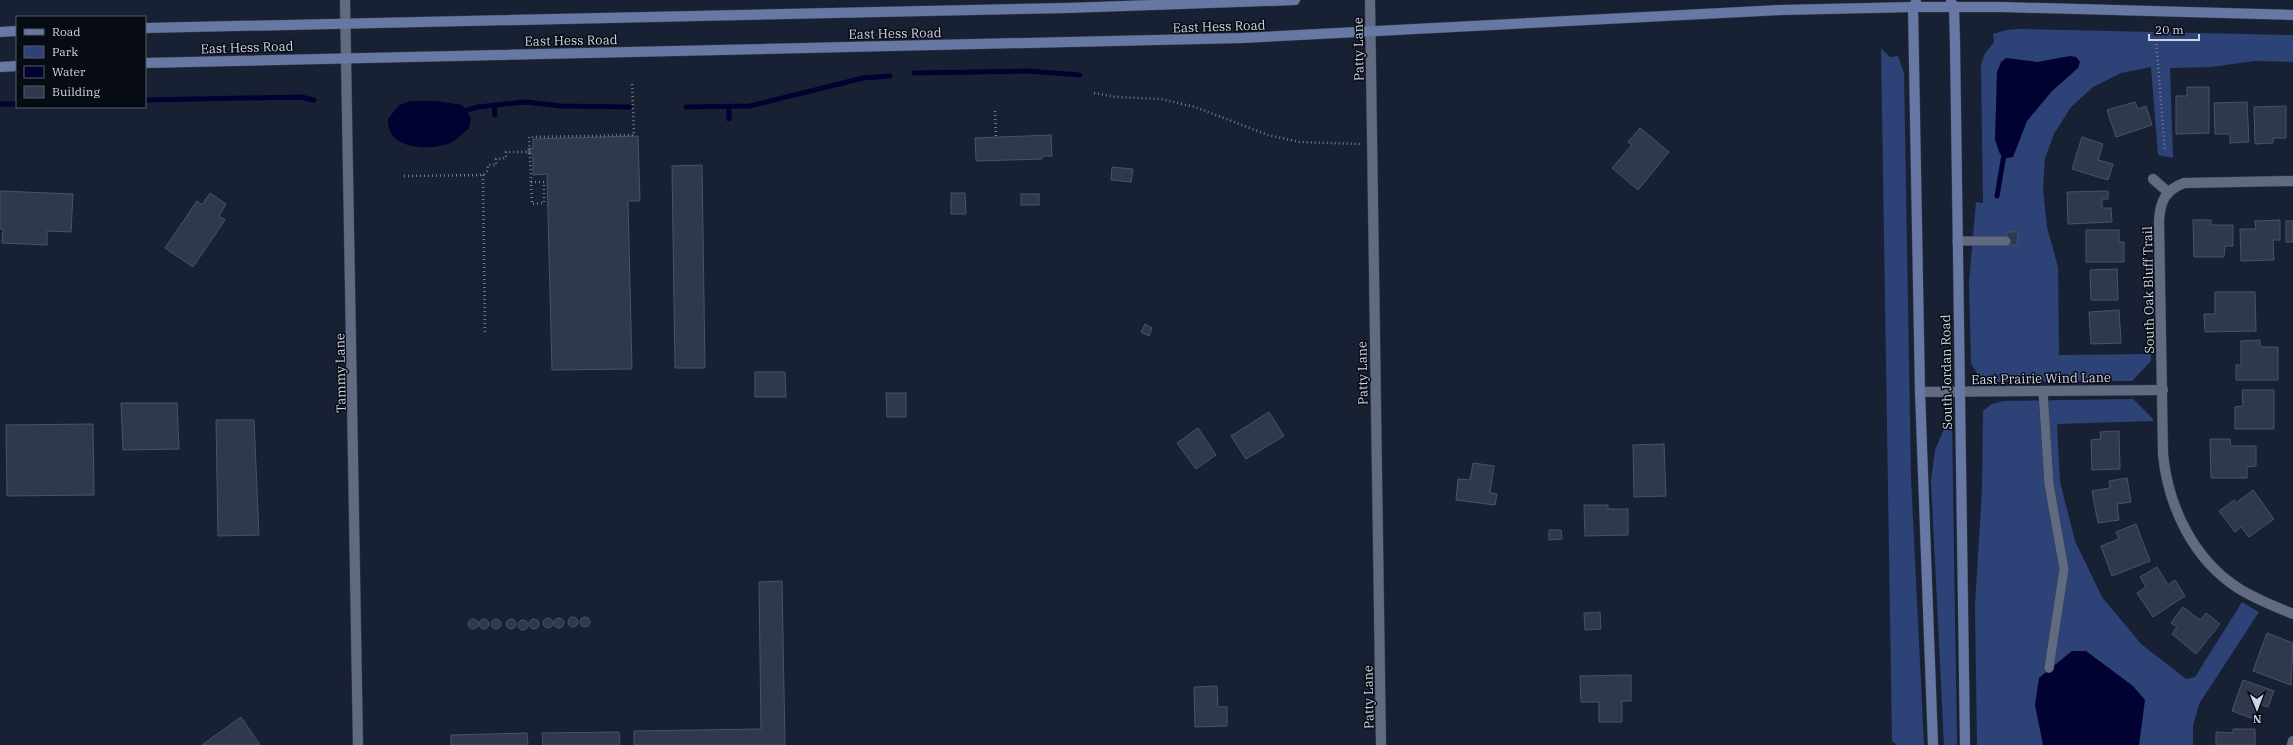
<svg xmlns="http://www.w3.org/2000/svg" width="2293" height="745" viewBox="0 0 2293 745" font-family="'IBM Plex Serif',serif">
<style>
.green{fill:#2d4276}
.water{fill:#010231}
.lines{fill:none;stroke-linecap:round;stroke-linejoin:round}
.stream{stroke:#010231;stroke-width:5}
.building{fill:#2f384d;stroke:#495268}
.service-casing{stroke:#353b4b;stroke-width:10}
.minor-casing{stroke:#353b4b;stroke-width:11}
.secondary-casing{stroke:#353b4b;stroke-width:11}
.path{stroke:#757d8d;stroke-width:2.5;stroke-dasharray:1 3;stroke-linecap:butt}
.service{stroke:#606a81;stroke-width:9}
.minor{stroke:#606a81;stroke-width:10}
.secondary{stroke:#6678a3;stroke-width:10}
.labels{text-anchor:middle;stroke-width:3;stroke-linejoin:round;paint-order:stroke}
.street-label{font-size:13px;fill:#cfd5e2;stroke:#070b13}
</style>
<rect width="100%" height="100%" fill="#182134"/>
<g class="green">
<polygon points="2019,29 2293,35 2293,62 2254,61 2211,67 2170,68 2173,158 2158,155 2151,67 2121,73 2093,87 2071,107 2054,134 2045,158 2043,189 2047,227 2058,267 2059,355 2151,354 2151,361 2132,381 1993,382 1984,380 1978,375 1971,363 1969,282 1976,202 1983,203 1981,65 1984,55 1994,42 1993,34 2007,30"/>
<polygon points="1881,48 1890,57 1898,56 1904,73 1911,478 1924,745 1897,745 1892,741"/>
<polygon points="2133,399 2153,419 2153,421 2057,424 2060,482 2075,541 2102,597 2141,644 2186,679 2195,677 2242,602 2259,612 2199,704 2193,726 2193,745 1977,745 1975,606 1982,490 1983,411 1992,404 2003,401"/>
<polygon points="1947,422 1952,422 1957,745 1944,745 1931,481 1935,450"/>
</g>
<g class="water">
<polygon points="2070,56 2076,57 2080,62 2078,68 2052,91 2027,121 2013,157 2007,158 2000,154 1995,140 1997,72 2001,62 2006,58 2037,62"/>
<path d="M411,101H436L462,105L471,118L469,128C463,133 457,140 450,143C430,151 386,150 388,119L399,105Z"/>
<polygon points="2072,651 2086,651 2133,686 2145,700 2139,745 2043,745 2035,705 2039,678"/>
</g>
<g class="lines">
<g class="stream">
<polyline points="914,73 1028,71 1080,75"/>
<polyline points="145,100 301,97 314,100"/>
<polyline points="0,104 17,104"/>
<polyline points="494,105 495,115"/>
<polyline points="686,107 750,106 863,78 890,76"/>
<polyline points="729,108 729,119"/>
<polyline points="461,112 478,107 525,102 561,106 630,107"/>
<polyline points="1997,196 2005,149"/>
</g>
</g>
<g class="building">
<polygon points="2187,87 2209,87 2209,133 2176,134 2176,96 2187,96"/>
<polygon points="2135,102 2138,109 2146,106 2152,125 2116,137 2107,110"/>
<polygon points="2247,102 2249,142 2230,143 2230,134 2215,134 2214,103"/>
<polygon points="2286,106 2286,138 2273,138 2273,143 2255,144 2254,107"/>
<polygon points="1640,128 1669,152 1638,190 1612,168 1632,145 1628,142"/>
<polygon points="1051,135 1052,156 1042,156 1042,159 976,161 975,138"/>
<polygon points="638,136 640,201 628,201 632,369 552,370 547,174 533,175 533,154 528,154 528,148 533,148 533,139"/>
<polygon points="2082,137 2103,144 2098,160 2113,164 2108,180 2072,169"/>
<polygon points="702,165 705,368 675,368 672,166"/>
<polygon points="1112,167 1133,169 1131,182 1111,180"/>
<polygon points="0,191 73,194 71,232 47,231 47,245 2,243 3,229 0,229"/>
<polygon points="2108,191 2108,199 2102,199 2102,208 2111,208 2112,222 2068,224 2067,192"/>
<polygon points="210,193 226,204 219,216 225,220 193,267 165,248 197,201 202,205"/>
<polygon points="951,193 965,193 966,214 951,214"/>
<rect x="1021" y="194" width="18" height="11"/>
<polygon points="2193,220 2211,220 2211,225 2233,225 2233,246 2225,246 2224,257 2194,257"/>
<polygon points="2280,220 2280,240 2273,240 2274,260 2241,261 2240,229 2256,229 2255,221"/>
<rect x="2286" y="221" width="7" height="21"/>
<polygon points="2086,230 2119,230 2119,242 2124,242 2124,262 2086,262"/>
<polygon points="2007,232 2018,232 2017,245 2007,245"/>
<polygon points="2117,269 2118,300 2091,300 2090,270"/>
<polygon points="2215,292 2255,292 2256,331 2205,332 2204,314 2215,314"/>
<polygon points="2119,310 2121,343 2091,344 2089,312"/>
<polygon points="1145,324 1152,328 1149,336 1141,332"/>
<polygon points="2260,340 2260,347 2278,347 2278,380 2236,380 2236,365 2241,365 2241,341"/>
<polygon points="755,372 785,372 786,397 755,397"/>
<polygon points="2242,390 2274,390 2274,429 2235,429 2235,407 2243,406"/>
<polygon points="886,393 906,393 906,417 887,417"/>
<polygon points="121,403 177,403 179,449 123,450"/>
<polygon points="1269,412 1284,436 1246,459 1231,436"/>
<polygon points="216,420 254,420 259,535 218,536"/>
<polygon points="93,424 94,495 7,496 6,425"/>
<polygon points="1198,428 1216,455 1196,469 1177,443"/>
<polygon points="2119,431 2120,469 2092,470 2091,440 2101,439 2100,432"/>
<polygon points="2210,439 2230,439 2231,446 2256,446 2256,466 2247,467 2247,478 2211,478"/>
<polygon points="1664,444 1666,496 1634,497 1633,445"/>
<polygon points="1473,463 1494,466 1490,493 1497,494 1495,505 1456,500 1458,479 1470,480"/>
<polygon points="2127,478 2131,502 2117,504 2119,520 2098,523 2092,491 2110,488 2109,481"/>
<polygon points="2253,490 2274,519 2249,537 2241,527 2235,532 2219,511 2234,500 2236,503"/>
<polygon points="1584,505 1608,505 1608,509 1628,509 1628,535 1585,536"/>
<polygon points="2136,524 2150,561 2112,576 2101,546 2119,539 2116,532"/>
<polygon points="1549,530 1561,530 1562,539 1549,540"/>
<polygon points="2157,567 2168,585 2175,580 2185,596 2153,617 2137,593 2146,587 2140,577"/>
<polygon points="782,581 785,745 634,745 634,731 761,729 759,582"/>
<polygon points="2183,607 2200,620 2206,613 2220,624 2196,654 2172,634 2177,627 2171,623"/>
<polygon points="1600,612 1601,629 1585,630 1584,613"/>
<circle cx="585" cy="622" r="5"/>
<circle cx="573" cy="622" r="5"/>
<circle cx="548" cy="623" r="5"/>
<circle cx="559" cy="623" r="5"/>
<circle cx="484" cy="624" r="5"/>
<circle cx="534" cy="624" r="5"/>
<circle cx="473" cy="624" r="5"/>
<circle cx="511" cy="624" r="5"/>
<circle cx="496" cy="624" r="5"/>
<circle cx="523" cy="625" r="5"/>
<polygon points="2267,633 2293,643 2291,685 2253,671"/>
<polygon points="1631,675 1631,701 1622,701 1622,722 1599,722 1599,702 1581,702 1580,676"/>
<polygon points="2243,680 2274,691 2268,707 2259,704 2254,719 2232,711"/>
<polygon points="1217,686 1218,707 1227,707 1227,726 1195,727 1194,687"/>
<polygon points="241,717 260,745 202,745"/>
<polygon points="2233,729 2255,729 2255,745 2216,745 2216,732 2233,733"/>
<polygon points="619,732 620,745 543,745 542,733"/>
<polygon points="527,733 528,745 451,745 451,735"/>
</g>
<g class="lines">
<defs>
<g id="service">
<polyline points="1957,241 2006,241"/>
<polyline points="2043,391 2049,484 2064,569 2049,668"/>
</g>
<g id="minor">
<polyline points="345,0 358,745"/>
<polyline points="1370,0 1381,745"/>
<polyline points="2153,179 2168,192"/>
<path d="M2293,181L2184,183C2165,190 2160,202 2159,221L2163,454C2168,506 2193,559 2238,588C2255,599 2274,606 2293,614"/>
<polyline points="1920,392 2163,390"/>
<polyline points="2292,745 2293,741"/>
</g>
<g id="secondary">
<polyline points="1916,2 1913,7 1920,392 1933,745"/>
<polyline points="1951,2 1954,7 1955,43 1965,745"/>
<polyline points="145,28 1067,8 1295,0"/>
<polyline points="0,32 17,31"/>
<polyline points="145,63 1242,38 1781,10 1913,7 2002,7 2293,15"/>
<polyline points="0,67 17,66"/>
</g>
</defs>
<use href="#service" class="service-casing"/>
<use href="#minor" class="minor-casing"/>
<use href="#secondary" class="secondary-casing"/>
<g class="path">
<polyline points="2156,40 2165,150"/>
<polyline points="1094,93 1116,97 1161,99 1195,107 1268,135 1300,142 1360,144"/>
<polyline points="995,111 996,137"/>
<polyline points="483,175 485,335"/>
<polyline points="404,176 483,175 487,171 488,165 496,165 496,159 506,158 506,152 533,152"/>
<polyline points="531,182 544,182 544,203 532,204 529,137 634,135 632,83"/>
</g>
<use href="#service" class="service"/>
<use href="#minor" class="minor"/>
<use href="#secondary" class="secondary"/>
</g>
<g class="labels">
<g class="street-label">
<text transform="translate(1219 26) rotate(-2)" y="5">East Hess Road</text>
<text transform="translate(895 33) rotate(-1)" y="5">East Hess Road</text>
<text transform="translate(571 40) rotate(-1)" y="5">East Hess Road</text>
<text transform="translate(247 47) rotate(-2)" y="5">East Hess Road</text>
<text transform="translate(1358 49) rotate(-91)" y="5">Patty Lane</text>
<text transform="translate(2148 290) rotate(-91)" y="5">South Oak Bluff Trail</text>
<text transform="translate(1946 372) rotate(-91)" y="5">South Jordan Road</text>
<text transform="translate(340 373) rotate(-91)" y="5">Tammy Lane</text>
<text transform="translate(1362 373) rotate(-91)" y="5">Patty Lane</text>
<text transform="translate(2041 378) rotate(-1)" y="5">East Prairie Wind Lane</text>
<text transform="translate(1368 697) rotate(-91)" y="5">Patty Lane</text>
</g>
</g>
<rect x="16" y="16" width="130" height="92" fill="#070b13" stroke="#575c66"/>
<rect x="24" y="29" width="20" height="6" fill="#6678a3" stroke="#575c66"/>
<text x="52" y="36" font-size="12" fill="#cfd5e2">Road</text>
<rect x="24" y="46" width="20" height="12" fill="#2d4276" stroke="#575c66"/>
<text x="52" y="56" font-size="12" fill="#cfd5e2">Park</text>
<rect x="24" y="66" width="20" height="12" fill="#010231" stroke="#575c66"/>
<text x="52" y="76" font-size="12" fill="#cfd5e2">Water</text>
<rect x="24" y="86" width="20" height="12" fill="#2f384d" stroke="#575c66"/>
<text x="52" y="96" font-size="12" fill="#cfd5e2">Building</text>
<g transform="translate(2257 709) rotate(179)" stroke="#070b13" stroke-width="3" paint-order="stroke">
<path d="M0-3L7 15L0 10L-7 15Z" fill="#cfd5e2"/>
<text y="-6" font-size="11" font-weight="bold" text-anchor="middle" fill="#cfd5e2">N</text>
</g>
<path d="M2149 34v6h50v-6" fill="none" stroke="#cfd5e2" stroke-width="2"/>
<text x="2155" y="34" font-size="12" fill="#cfd5e2" stroke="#070b13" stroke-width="3" paint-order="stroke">20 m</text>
</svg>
